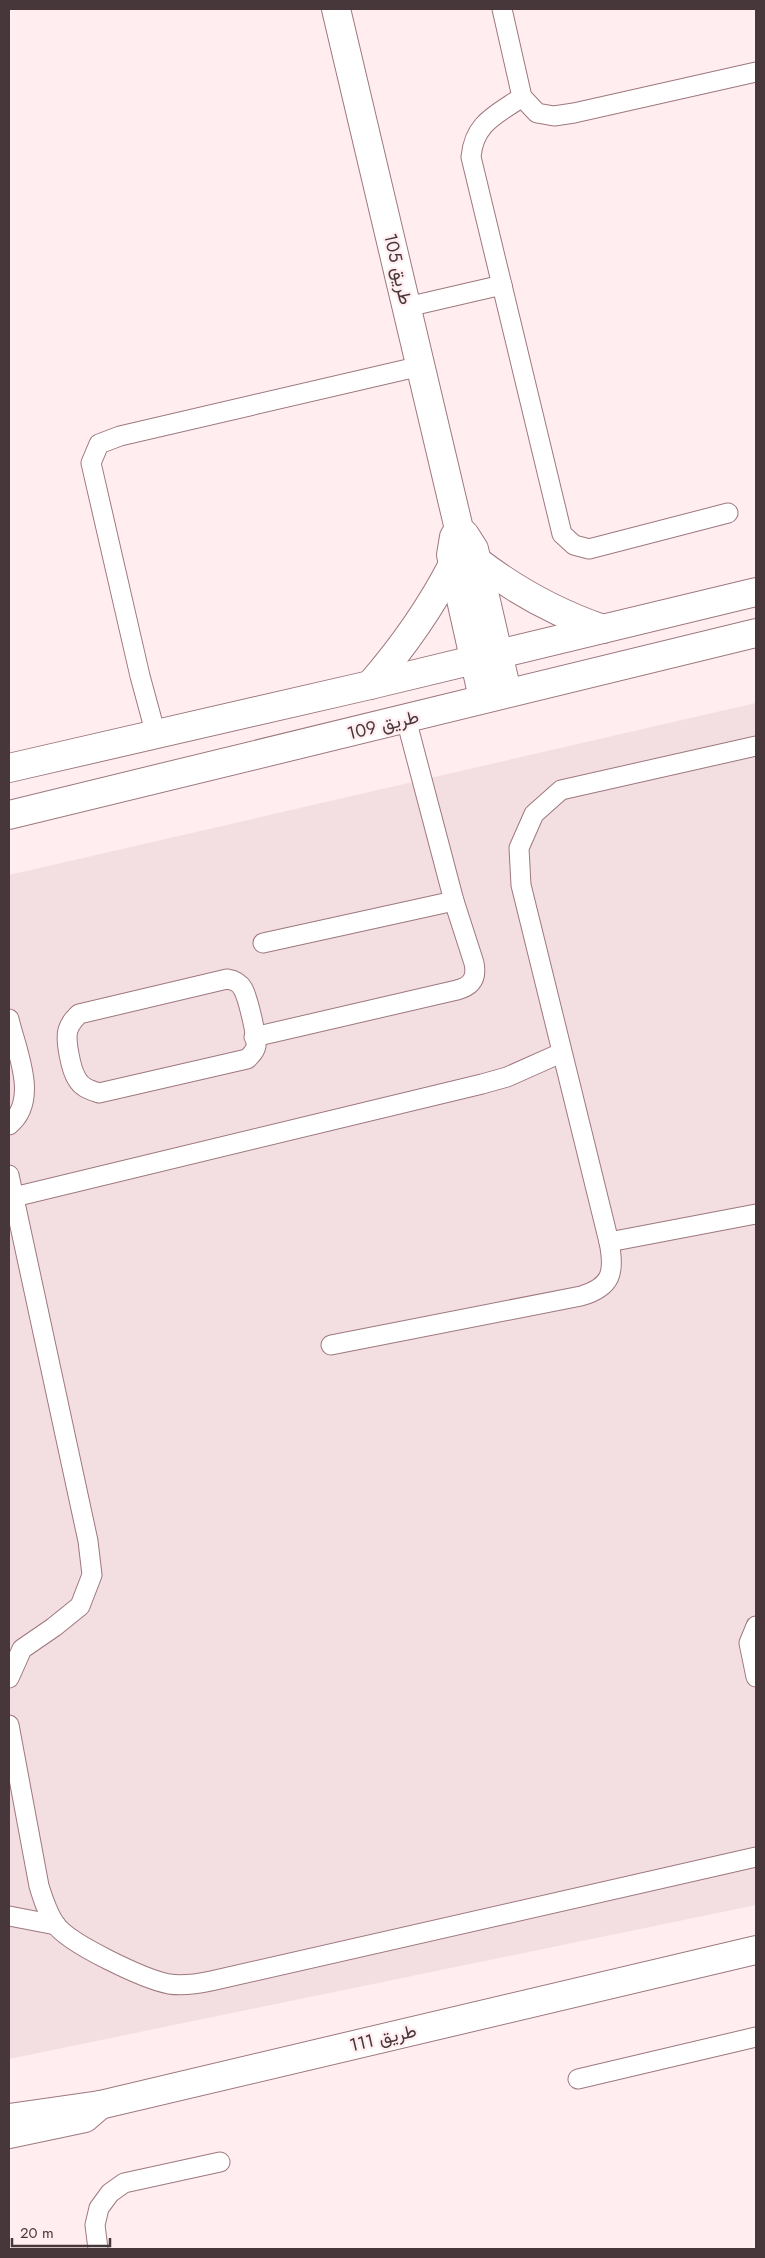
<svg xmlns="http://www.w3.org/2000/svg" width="765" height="2258" viewBox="0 0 765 2258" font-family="Jost,Vazirmatn,sans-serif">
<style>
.built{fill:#f3dee1}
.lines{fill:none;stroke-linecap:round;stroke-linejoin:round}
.lane-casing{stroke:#9e787e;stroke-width:21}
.street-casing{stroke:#9e787e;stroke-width:30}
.secondary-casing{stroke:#9e787e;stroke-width:30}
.lane{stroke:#fff;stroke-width:19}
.street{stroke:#fff;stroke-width:28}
.secondary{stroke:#fff;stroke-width:28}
.labels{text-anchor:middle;stroke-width:4.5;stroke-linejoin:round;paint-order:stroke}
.street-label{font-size:18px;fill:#48373a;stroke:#ffedf0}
</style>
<rect width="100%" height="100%" fill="#ffedf0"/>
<polygon class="built" points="756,703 756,1905 9,2059 9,875"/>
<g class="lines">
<defs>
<g id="lane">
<polyline points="502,9 522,97 537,113 554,116 574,113 756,72"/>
<path d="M522,97C496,115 474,123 471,157L562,534L574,545L589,549L728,513"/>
<polyline points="407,307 502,285"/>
<polyline points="156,735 140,676 91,463 99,444 120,436 421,366"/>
<polyline points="263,943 454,901"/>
<path d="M227,979C234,980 239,982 243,989C248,998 257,1036 256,1046C255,1052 251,1055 247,1059L99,1093C90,1090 82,1088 77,1079C71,1070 65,1040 68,1030C70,1023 74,1019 79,1014Z"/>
<path d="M9,1019C16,1050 40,1100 9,1125"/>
<path d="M254,1037L457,990C472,986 477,978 474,963L454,901L406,719"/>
<polyline points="9,1175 88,1541 92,1575 80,1606 54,1627 22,1649 9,1678"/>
<polyline points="14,1197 482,1084 507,1077 561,1053"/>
<polyline points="609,1242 756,1214"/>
<path d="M331,1345L581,1296C612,1287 615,1272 609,1242L521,885L519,848L534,814L561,790L756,746"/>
<polyline points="756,1626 749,1643 756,1677"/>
<path d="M9,1725L39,1886C43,1899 47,1912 55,1924C69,1944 144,1979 169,1984C183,1986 197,1984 211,1981L756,1857"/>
<polyline points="9,1916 56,1925"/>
<polyline points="578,2079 756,2037"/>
<polyline points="98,2249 95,2225 99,2208 110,2193 124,2183 220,2162"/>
</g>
<polyline id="street" points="9,2118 100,2105 756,1950"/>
<g id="secondary">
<polyline points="336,9 459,529 465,535 474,549 507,692"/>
<polyline points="459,529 454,537 451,555 483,698"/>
<path d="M477,561C516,591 556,613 603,629"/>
<path d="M370,685C403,647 430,609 453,564"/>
<polyline points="9,768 370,685 756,592"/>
<polyline points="9,815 756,633"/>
<polyline points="9,2134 85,2118 100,2105"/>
</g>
</defs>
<use href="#lane" class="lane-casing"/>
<use href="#street" class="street-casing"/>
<use href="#secondary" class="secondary-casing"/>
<use href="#lane" class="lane"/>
<use href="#street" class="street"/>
<use href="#secondary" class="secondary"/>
</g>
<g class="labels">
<g class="street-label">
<text transform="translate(398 269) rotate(77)" y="6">طريق 105</text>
<text transform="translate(383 725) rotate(-14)" y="6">طريق 109</text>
<text transform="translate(383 2038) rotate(-13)" y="6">طريق 111</text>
</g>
</g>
<rect width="765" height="2258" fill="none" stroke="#48373a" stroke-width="20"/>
<path d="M12 2238v8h98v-8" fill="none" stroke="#48373a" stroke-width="2.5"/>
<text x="20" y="2238" font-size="15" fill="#48373a" stroke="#ffedf0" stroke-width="4" paint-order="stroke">20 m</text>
</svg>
